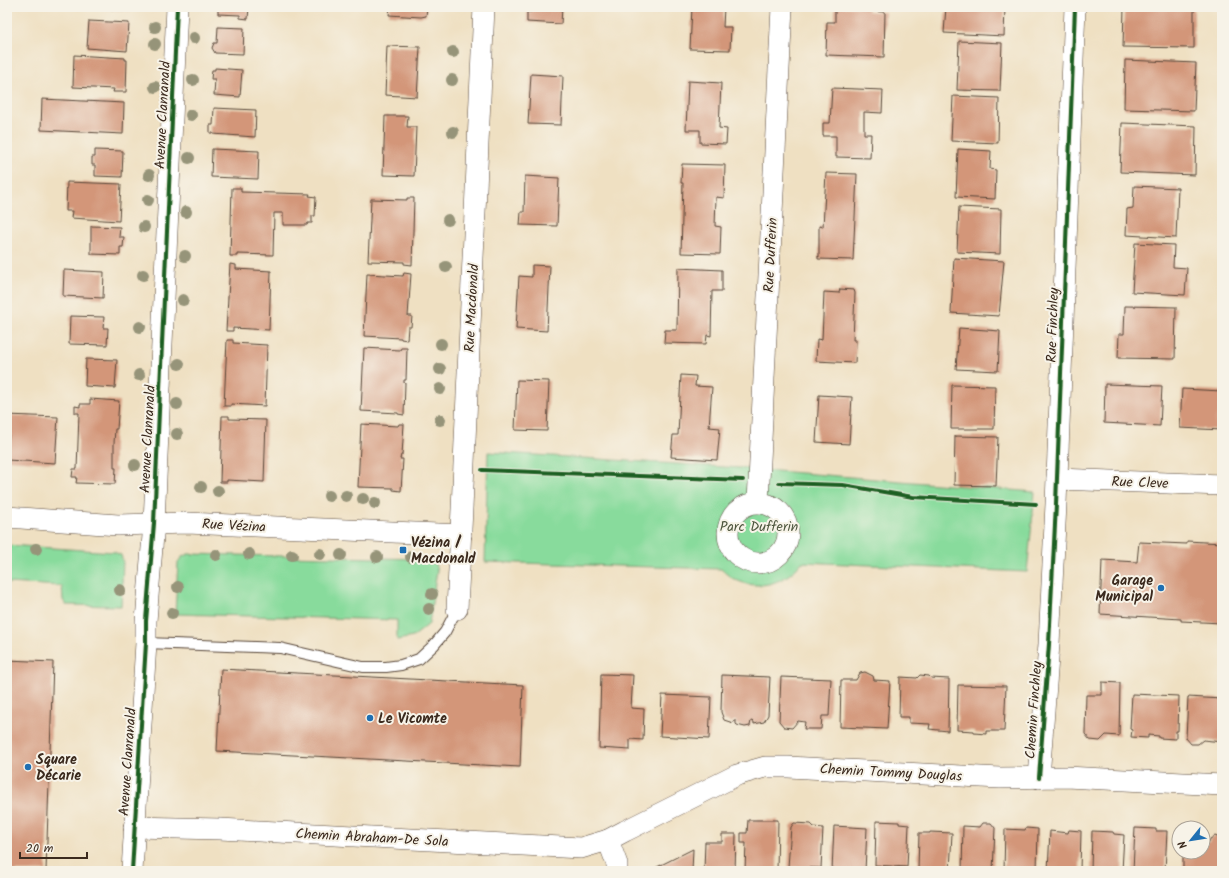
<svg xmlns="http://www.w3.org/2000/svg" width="1229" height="878" viewBox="0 0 1229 878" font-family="Kalam,sans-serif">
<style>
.green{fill:#88db9c;stroke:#62825d}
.building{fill:#d39679}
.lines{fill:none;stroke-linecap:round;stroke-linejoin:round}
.service-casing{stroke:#564537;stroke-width:12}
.minor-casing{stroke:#564537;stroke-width:22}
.service{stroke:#fff;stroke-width:10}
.minor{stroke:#fff;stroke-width:21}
.cycleway-casing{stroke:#f7f3e8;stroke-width:6}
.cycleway{stroke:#1b5e20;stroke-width:4}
.tree{fill:#969479}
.poi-dot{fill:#1f6fb2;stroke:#f7f3e8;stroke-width:1.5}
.labels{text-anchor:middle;stroke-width:4;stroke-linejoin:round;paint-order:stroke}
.street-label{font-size:14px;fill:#3b2a1e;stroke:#f7f3e8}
.park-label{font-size:14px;fill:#4e563e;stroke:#f7f3e8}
.poi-label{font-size:14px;font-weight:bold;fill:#3b2a1e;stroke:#f7f3e8;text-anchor:start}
</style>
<rect width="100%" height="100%" fill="#f7f3e8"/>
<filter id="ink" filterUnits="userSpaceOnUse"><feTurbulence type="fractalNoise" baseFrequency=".025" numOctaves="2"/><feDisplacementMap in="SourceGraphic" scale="8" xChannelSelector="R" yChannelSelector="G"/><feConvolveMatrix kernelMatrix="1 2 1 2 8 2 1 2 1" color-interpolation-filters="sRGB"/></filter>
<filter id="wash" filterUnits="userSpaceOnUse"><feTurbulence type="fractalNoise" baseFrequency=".012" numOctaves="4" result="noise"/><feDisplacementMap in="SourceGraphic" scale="16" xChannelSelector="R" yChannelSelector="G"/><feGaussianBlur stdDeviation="0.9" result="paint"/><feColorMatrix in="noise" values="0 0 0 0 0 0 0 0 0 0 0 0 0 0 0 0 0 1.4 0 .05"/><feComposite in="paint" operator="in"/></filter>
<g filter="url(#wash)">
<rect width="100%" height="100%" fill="#efe0c2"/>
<g class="green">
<path d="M488,452L740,468L1035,492L1027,572L802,562C786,583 759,592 734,579C729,577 725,572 721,569L485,562Z"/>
<polygon points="7,545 114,552 121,555 123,561 121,606 66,605 63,600 62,586 7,583"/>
<polygon points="188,554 426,559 435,564 437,570 429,624 413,637 397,640 397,620 175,614 178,562 182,557"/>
</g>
<g id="blocks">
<g class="building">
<polygon points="104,7 131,7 131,11 104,9"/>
<polygon points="218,7 249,7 248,19 240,18 240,15 218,14"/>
<polygon points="390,7 427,7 426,16 421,17 389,15"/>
<polygon points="531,7 562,7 561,24 527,22 527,12 531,12"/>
<polygon points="692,7 724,7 723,27 731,27 730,50 690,49"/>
<polygon points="835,7 868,7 868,11 885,12 884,57 826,55 827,22 835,22"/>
<polygon points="946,7 1005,7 1004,36 944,33"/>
<polygon points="1124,7 1194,7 1194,48 1123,47"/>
<polygon points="89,21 129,23 127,51 87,48"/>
<polygon points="218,27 244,28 243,54 215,53 212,48 214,43 217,43"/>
<polygon points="959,41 1002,43 1000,91 957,90"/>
<polygon points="387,46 420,47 417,97 385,95"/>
<polygon points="74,55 125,58 125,60 127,60 126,92 113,92 114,89 73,87"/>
<polygon points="1125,60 1196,63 1194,111 1124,109"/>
<polygon points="215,68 242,70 240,97 214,95 215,79 211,79 212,70 215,70"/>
<polygon points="531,74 563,76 561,125 528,124"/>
<polygon points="688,81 721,83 719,128 727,129 726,144 700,143 700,130 686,130"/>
<polygon points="832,88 883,90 882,113 864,112 864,134 871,134 870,158 836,157 836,136 823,136 823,123 830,123"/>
<polygon points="953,96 999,98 998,143 951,141"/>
<polygon points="42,99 124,103 123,134 41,130"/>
<polygon points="214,108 256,110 255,137 213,134 213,133 210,133 210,125 213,125"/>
<polygon points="385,116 408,116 407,127 416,127 414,176 383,175"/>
<polygon points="1122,123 1196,126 1195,175 1120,172"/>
<polygon points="212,149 259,151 258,179 211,177"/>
<polygon points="958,149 991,151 990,169 996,170 995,199 956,197"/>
<polygon points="95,150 123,151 122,177 95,176 95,165 92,165 92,157 95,157"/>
<polygon points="682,164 725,165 724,198 716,197 715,226 721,227 720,254 681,253 683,183 681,183"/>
<polygon points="826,173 857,174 853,260 818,259 818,256 819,257 819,226 823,227"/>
<polygon points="525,176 559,178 557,226 520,225 521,212 524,212"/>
<polygon points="67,182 121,184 119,221 71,218 72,211 66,211"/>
<polygon points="1134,186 1178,188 1176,238 1126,235 1127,209 1133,208"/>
<polygon points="232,188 241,188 241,192 310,194 309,196 316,197 315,216 312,216 312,223 308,223 307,225 283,225 283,213 274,213 273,255 237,254 237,256 230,256"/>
<polygon points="407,198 414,198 412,265 404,264 404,262 368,261 371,199 407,200"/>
<polygon points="959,207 1001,209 1000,254 957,252"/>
<polygon points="91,226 120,227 119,237 124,237 123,247 120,247 120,255 91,254"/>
<polygon points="1135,243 1174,245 1173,267 1187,268 1185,295 1132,292"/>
<polygon points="954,258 1004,261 999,316 951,313"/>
<polygon points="230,264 236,265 236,269 271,271 269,330 233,328 233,331 226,331"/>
<polygon points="532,265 550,266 547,331 516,329 519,276 532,277"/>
<polygon points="678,268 722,270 722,291 712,291 711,336 707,335 706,344 664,343 665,330 677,330"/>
<polygon points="64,270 104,272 103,298 63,296"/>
<polygon points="404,273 411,274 408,316 412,316 411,327 408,327 407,340 401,339 401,338 364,336 367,274 403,276"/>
<polygon points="840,289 854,290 855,293 853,340 856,340 855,363 816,361 817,339 822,340 824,292 839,293"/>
<polygon points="1125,306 1176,307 1175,359 1118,358 1119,334 1124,334"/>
<polygon points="70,316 104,317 103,328 108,328 107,345 69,344"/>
<polygon points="959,328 1000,331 998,371 956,369"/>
<polygon points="227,340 233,340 233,343 267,345 265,406 231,404 231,406 224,406"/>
<polygon points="364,348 400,350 401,348 407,348 406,380 404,380 404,383 405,383 404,415 398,414 398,413 361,411"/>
<polygon points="86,359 117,360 115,388 85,386"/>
<polygon points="681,375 696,376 695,386 712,387 709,427 720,428 717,460 671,457 673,435 678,435"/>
<polygon points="517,380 549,381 547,431 515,430"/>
<polygon points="1105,384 1162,386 1160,426 1104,423"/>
<polygon points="952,385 995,386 994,429 951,429"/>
<polygon points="1182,389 1222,391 1222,430 1180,428"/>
<polygon points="819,395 852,397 849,444 816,442"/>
<polygon points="90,399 119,401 117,429 115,429 114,443 114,468 116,468 115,484 76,483 77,477 72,477 73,469 77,469 78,442 79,413 75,413 75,406 80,407 80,404 90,404"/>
<polygon points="7,415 58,417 55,463 7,460 9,433 7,433"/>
<polygon points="222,416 229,416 229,419 266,420 264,482 227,480 227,482 220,482"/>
<polygon points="361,424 398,426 399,424 404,424 402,455 401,455 400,459 403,459 401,491 393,490 393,488 358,487"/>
<polygon points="955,436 998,437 996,486 954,485"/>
<polygon points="1187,541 1222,543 1222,623 1181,621 1181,619 1100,614 1102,560 1137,562 1139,542 1187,544"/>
<polygon points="7,660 53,662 46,871 7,871"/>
<polygon points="221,669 523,685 520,767 217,751"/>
<polygon points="865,672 873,676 874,680 890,681 887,729 840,727 841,680 856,680 860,673"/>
<polygon points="601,674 633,675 631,708 644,709 643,740 630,739 630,750 599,748"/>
<polygon points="722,675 770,677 768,715 764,722 754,724 754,722 751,721 750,726 745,727 737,725 736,724 736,721 733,721 733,723 724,720 721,712"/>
<polygon points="920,675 929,676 931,678 949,679 948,731 929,729 930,724 909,723 909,717 899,717 900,677 917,678"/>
<polygon points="781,677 831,679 829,716 822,716 821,729 804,729 805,722 798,721 792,728 784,727 779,721"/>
<polygon points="1102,682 1120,683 1119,736 1106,735 1100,741 1090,740 1085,734 1086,695 1102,695"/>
<polygon points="958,685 1006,686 1004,731 986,731 986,734 974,733 974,731 957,730"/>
<polygon points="1132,694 1179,696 1178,731 1176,731 1176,739 1159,738 1159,736 1148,735 1148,738 1131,737 1132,730 1130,729"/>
<polygon points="662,695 711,697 709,739 660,736"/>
<polygon points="1188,697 1222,699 1222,742 1203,740 1198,744 1191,744 1186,738"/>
<polygon points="748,820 778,820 777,871 745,871 746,843 741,843 741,833 747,833"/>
<polygon points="876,821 899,822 899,824 909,825 907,867 875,865"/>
<polygon points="794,823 811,824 814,827 823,828 821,868 788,867 791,827"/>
<polygon points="983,823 991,823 995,828 993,871 962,871 963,826 980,827"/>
<polygon points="834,826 867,828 865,871 832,871"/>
<polygon points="1026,828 1038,829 1037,871 1004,871 1005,829 1025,830"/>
<polygon points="1135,828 1156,829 1156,831 1167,831 1165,871 1133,871"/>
<polygon points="1069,830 1081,831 1080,871 1048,871 1050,831 1068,833"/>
<polygon points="1092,831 1113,832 1114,834 1124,835 1122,871 1091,871"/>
<polygon points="930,832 952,833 950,871 918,871 919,833 930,833"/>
<polygon points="722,834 736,834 735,871 704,871 705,842 722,842"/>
<polygon points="1215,836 1222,839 1222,871 1183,871 1183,852 1203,852 1203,842 1209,842 1210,839"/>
<polygon points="693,849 692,871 655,871 655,868"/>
</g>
</g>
</g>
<g filter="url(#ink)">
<use href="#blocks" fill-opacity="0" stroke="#564537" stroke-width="1"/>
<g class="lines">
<defs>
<polyline id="service" points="146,643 280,648 363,667 386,667 401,665 419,659 434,645 445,632 457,609"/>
<g id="minor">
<polyline points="1057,479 1222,485"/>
<polyline points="758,502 782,7"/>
<circle cx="758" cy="533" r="30"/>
<polyline points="7,517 118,525 187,523 461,535"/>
<polyline points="457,609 462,509 484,7"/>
<polyline points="1039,778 1049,644 1056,504 1075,7"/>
<polyline points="134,827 220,829 581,848 608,840"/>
<polyline points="132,871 146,643 146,621 154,523 177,7"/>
<polyline points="617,871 617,864 608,840 625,831 737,775 765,767 788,767 1000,778 1066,777 1222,785"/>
</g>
</defs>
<use href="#service" class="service-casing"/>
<use href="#minor" class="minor-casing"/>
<use href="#service" class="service"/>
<use href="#minor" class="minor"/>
<defs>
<g id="cycleway">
<polyline points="482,470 743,480"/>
<polyline points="779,483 843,485 913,497 1036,504"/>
<polyline points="1039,778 1049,644 1056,504 1075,7"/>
<polyline points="132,871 146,643 146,621 154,523 177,7"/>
</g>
</defs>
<use href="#cycleway" class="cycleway-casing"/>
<use href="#cycleway" class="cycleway"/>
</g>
<g class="tree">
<circle cx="155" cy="27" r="6"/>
<circle cx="194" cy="38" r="6"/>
<circle cx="155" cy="44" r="6"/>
<circle cx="453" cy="52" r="6"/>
<circle cx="193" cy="80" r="6"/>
<circle cx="452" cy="80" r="6"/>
<circle cx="155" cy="87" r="6"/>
<circle cx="191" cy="115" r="6"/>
<circle cx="453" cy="132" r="6"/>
<circle cx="189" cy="158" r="6"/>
<circle cx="149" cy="175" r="6"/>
<circle cx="148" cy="200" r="6"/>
<circle cx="186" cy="212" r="6"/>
<circle cx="448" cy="220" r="6"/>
<circle cx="144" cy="227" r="6"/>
<circle cx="185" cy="256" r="6"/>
<circle cx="446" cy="267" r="6"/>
<circle cx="143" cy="275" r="6"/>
<circle cx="183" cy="300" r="6"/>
<circle cx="140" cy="327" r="6"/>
<circle cx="441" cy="344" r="6"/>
<circle cx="179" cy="364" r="6"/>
<circle cx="440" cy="369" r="6"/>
<circle cx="139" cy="375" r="6"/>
<circle cx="440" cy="389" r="6"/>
<circle cx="177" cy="404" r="6"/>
<circle cx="440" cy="420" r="6"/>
<circle cx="177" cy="434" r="6"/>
<circle cx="135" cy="465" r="6"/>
<circle cx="201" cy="487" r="6"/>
<circle cx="218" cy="491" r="6"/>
<circle cx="329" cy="496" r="6"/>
<circle cx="346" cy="496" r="6"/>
<circle cx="363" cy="499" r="6"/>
<circle cx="375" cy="503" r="6"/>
<circle cx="36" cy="549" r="6"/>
<circle cx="249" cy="554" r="6"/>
<circle cx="320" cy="554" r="6"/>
<circle cx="216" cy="555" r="6"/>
<circle cx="292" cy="555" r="6"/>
<circle cx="341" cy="555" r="6"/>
<circle cx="377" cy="557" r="6"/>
<circle cx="411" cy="557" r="6"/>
<circle cx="178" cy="587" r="6"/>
<circle cx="120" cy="590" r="6"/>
<circle cx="432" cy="594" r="6"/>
<circle cx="429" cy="609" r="6"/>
<circle cx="172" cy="613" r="6"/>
</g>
</g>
<g class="poi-dot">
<rect x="399" y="546" width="8" height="8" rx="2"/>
<circle cx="1161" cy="588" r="4"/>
<circle cx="370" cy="718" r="4"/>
<circle cx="28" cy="767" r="4"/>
</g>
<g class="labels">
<g class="street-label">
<text transform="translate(162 115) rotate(-87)" y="5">Avenue Clanranald</text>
<text transform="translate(770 255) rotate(-87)" y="5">Rue Dufferin</text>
<text transform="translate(471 308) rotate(-87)" y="5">Rue Macdonald</text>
<text transform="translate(1052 325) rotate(-88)" y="5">Rue Finchley</text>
<text transform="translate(147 439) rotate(-87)" y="5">Avenue Clanranald</text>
<text transform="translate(1140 482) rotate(2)" y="5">Rue Cleve</text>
<text transform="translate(234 525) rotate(3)" y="5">Rue Vézina</text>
<text transform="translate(1033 710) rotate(-86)" y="5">Chemin Finchley</text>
<text transform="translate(127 762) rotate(-86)" y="5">Avenue Clanranald</text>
<text transform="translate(891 772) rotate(3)" y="5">Chemin Tommy Douglas</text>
<text transform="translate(372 837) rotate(3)" y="5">Chemin Abraham-De Sola</text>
</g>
<g class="park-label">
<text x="759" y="531">Parc Dufferin</text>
</g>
<g class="poi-label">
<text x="411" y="547">Vézina /<tspan x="411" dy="16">Macdonald</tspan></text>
<text x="1153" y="585" text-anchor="end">Garage<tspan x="1153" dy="16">Municipal</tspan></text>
<text x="378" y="723">Le Vicomte</text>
<text x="36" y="764">Square<tspan x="36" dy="16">Décarie</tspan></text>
</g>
</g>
<rect width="1229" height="878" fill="none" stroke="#f7f3e8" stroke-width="24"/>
<g transform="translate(1191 840) rotate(240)"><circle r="19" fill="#f7f3e8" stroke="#aca397"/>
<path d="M0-3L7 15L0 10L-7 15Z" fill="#1f6fb2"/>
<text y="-6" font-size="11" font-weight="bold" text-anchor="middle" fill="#3b2a1e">N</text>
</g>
<path d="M20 852v6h67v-6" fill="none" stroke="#3b2a1e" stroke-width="2"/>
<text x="26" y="852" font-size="12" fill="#3b2a1e" stroke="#f7f3e8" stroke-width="3" paint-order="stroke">20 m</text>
</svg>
